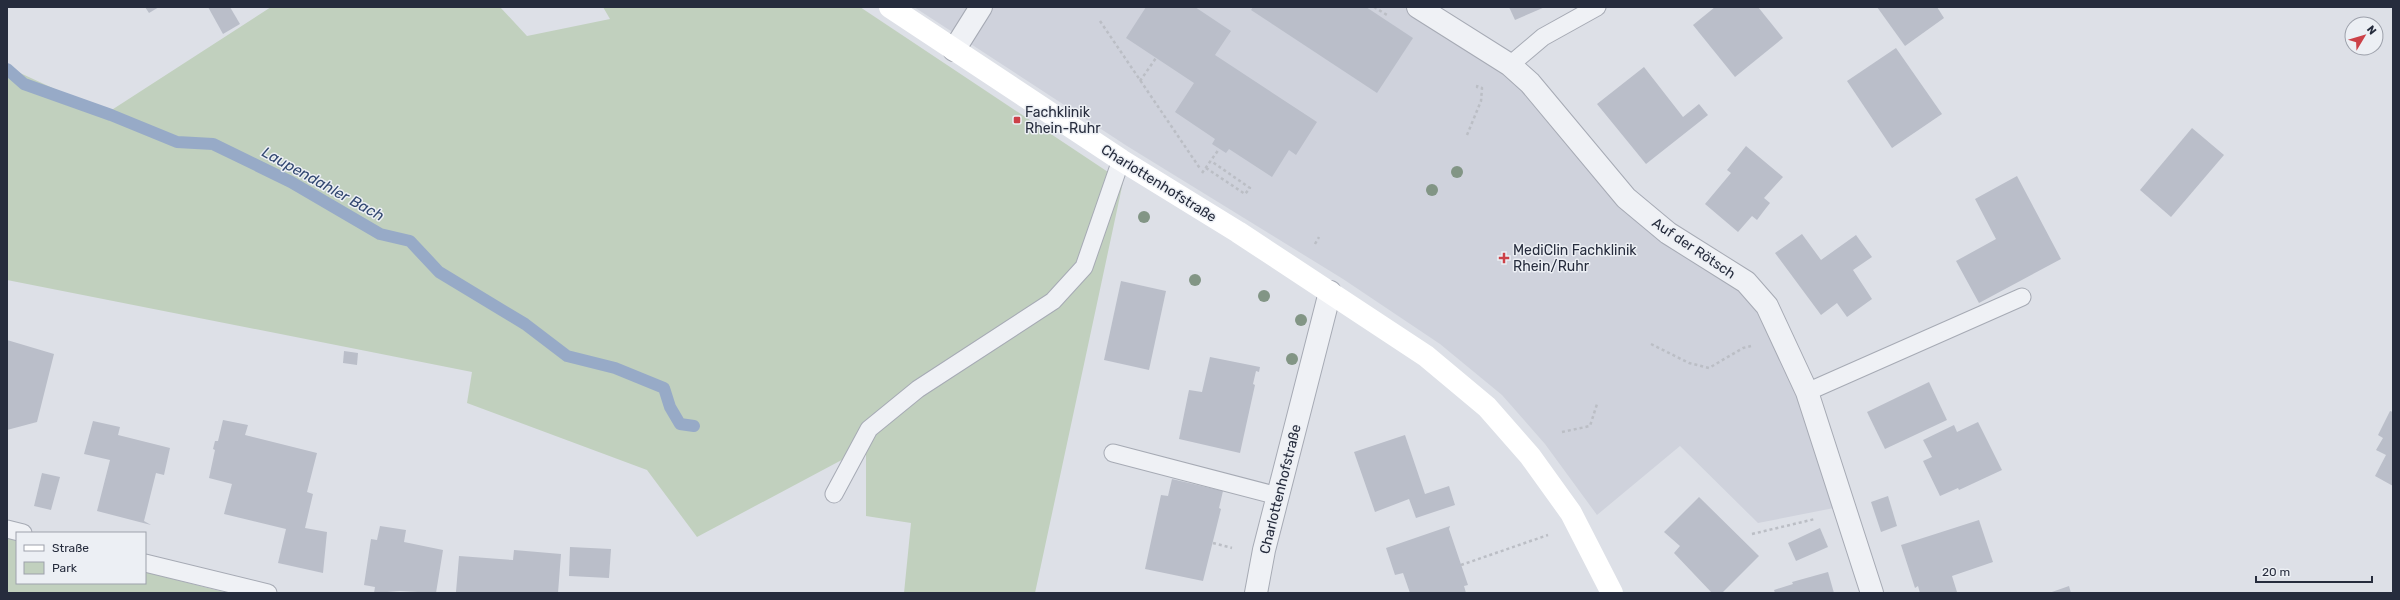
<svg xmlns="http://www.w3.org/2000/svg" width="2400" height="600" viewBox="0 0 2400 600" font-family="Rubik,sans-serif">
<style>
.built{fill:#cfd2dc}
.green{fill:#c1d0be}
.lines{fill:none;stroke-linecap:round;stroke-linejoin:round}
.stream{stroke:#97aac7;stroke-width:12}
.building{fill:#babec9}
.service-casing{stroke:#a6aab4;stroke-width:19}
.minor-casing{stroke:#a6aab4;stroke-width:24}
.path{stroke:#bbbec5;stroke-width:2.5;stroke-dasharray:3 3;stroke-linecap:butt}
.service{stroke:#eff1f5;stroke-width:17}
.minor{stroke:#eff1f5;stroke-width:22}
.secondary{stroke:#fff;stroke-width:22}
.tree{fill:#829585}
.poi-dot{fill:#cc4148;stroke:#eceff4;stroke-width:1.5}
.labels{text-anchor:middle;stroke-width:3;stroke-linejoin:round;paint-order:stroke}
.poi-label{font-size:14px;fill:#262c3d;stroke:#eceff4;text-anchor:start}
.street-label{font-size:14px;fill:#262c3d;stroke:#eceff4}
.water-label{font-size:15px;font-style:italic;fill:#314770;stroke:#eceff4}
</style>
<rect width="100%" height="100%" fill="#dde0e7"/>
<polygon class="built" points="914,7 1408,7 1539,95 1621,201 1751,295 1800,388 1834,508 1758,523 1680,446 1597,515 1545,444 1502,395 1440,344 1343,279 1127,146"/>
<g class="green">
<polygon points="271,7 500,7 527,36 610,19 603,7 860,7 1123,182 1035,593 904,593 911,523 866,516 866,447 697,537 647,470 467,403 472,372 7,280 7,67 107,113"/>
<polygon points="7,538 17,541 17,583 145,583 145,572 228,593 7,593"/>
</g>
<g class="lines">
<polyline class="stream" points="7,69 24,84 111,115 177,142 213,144 291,182 380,234 410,241 439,272 525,324 567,356 615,368 664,388 670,407 680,424 694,426"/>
</g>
<g class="building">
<polygon points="145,7 159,7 149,13"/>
<polygon points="208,7 230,7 240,24 223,34"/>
<polygon points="1146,7 1195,7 1231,31 1215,55 1317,122 1296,155 1289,150 1272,177 1229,149 1226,153 1212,144 1215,139 1175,112 1194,83 1126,38"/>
<polygon points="1253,7 1366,7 1413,38 1377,93 1251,10"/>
<polygon points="1509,7 1545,7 1515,20"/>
<polygon points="1715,7 1758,7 1783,38 1735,77 1693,25"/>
<polygon points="1877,7 1937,7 1944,18 1905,46"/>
<polygon points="1896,48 1942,114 1892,148 1847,81"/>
<polygon points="1644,67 1683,117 1699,104 1708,115 1646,164 1597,104"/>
<polygon points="2192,128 2224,155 2171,217 2140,190"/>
<polygon points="1746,146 1783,177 1764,198 1770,203 1763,212 1757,220 1752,216 1738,232 1705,204 1731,173 1727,170"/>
<polygon points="2017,176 2061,259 1979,303 1956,261 1996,239 1975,199"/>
<polygon points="1802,234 1821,260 1856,235 1872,257 1853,270 1872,299 1847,317 1837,303 1821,315 1775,253"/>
<polygon points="1121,281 1166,291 1149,370 1104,360"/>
<polygon points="7,340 54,354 37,422 7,430"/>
<polygon points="344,351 358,353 357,365 343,363"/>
<polygon points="1210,357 1260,367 1259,372 1256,371 1253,384 1255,385 1240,453 1179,439 1189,390 1202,392"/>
<polygon points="1929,382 1947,420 1885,449 1867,412"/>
<polygon points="2390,411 2393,412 2393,486 2375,476 2386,455 2376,450 2383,438 2378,435"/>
<polygon points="223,420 248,425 245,435 317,453 307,492 313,494 305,528 327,532 323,573 278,563 286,529 224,514 232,484 209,478 215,450 213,449 215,441 218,441"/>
<polygon points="93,421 120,427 118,435 170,448 164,475 156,473 144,521 151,525 97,511 110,460 84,454"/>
<polygon points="1978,422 2002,470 1959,490 1958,488 1940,496 1923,461 1932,457 1923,440 1954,425 1957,432"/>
<polygon points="1405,435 1425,494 1449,486 1455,505 1416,518 1409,499 1375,512 1354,452"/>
<polygon points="42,473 60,477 51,510 34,506"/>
<polygon points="1172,479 1223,491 1219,508 1221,509 1203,581 1145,569 1161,495 1168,496"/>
<polygon points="1888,496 1897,526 1881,532 1871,502"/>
<polygon points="1699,497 1759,556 1722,593 1712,593 1674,553 1680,546 1664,532"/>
<polygon points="1979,520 1993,562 1952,576 1957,592 1920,593 1918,586 1915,588 1901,545"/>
<polygon points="380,526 406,530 404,542 443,550 436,593 400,591 374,593 375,587 364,585 371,539 377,540"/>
<polygon points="1450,526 1449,529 1468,585 1464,586 1466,593 1410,593 1403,573 1395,575 1386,548"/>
<polygon points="1820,528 1828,547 1796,561 1788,543"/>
<polygon points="570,547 611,549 609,578 569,576"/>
<polygon points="514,550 561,554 558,593 456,592 459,556 513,560"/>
<polygon points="1828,572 1834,593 1775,593 1774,590 1793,584 1792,582"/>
<polygon points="2069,586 2071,593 2049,593"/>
</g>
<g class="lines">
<defs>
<g id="service">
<polyline points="1510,65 1543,37 1597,7"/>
<polyline points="1807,392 2022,297"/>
<polyline points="1113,453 1278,496"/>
<polyline points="834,494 869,429 918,389 1053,301 1084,267 1121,160"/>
<polyline points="7,529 23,533"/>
<polyline points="145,563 268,593"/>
</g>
<g id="minor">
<polyline points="1418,7 1510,65 1530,83 1626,198 1668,233 1746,282 1767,306 1807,392 1872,593"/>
<polyline points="954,50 981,7"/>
<polyline points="1256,593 1264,550 1330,292"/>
</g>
</defs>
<use href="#service" class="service-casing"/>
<use href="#minor" class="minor-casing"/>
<g class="path">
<polyline points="1374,7 1387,15"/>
<polyline points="1100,21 1201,170"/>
<polyline points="1140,81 1156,58"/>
<polyline points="1467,135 1481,101 1482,88 1477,87 1478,83"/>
<polyline points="1206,168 1245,194 1250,188 1211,161"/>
<polyline points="1202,173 1219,149"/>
<polyline points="1315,244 1319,237"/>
<polyline points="1651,344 1689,363 1709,368 1743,348 1751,346"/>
<polyline points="1562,432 1590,426 1597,404"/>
<polyline points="1752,534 1815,519"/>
<polyline points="1213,543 1232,548"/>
<polyline points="1461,565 1548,535"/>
</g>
<use href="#service" class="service"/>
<use href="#minor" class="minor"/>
<polyline class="secondary" points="890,7 1121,160 1238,232 1426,356 1487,407 1530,456 1571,513 1612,593"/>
</g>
<g class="tree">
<circle cx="1457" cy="172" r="6"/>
<circle cx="1432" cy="190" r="6"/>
<circle cx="1144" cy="217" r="6"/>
<circle cx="1195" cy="280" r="6"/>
<circle cx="1264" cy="296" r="6"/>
<circle cx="1301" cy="320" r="6"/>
<circle cx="1292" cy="359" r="6"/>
</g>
<g class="poi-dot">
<rect x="1013" y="116" width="8" height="8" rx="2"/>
<path d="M1502 252h4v4h4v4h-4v4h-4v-4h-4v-4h4z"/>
</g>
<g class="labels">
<g class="poi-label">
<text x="1025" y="117">Fachklinik<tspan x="1025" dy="16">Rhein-Ruhr</tspan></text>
<text x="1513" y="255">MediClin Fachklinik<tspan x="1513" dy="16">Rhein/Ruhr</tspan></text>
</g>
<g class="street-label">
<text transform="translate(1159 183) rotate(32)" y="5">Charlottenhofstraße</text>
<text transform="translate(1694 248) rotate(34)" y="5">Auf der Rötsch</text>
<text transform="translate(1280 489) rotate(-76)" y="5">Charlottenhofstraße</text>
</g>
<g class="water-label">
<text transform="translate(323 184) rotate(29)" y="5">Laupendahler Bach</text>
</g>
</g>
<rect width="2400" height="600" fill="none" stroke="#262c3d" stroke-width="16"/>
<rect x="16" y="532" width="130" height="52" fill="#eceff4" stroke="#9da1ab"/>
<rect x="24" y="545" width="20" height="6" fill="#ffffff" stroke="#9da1ab"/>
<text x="52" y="552" font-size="12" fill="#262c3d">Straße</text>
<rect x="24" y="562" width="20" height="12" fill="#c1d0be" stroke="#9da1ab"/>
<text x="52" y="572" font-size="12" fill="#262c3d">Park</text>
<g transform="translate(2364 36) rotate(52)"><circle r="19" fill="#eceff4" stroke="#9da1ab"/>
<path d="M0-3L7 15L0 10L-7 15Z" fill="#cc4148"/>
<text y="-6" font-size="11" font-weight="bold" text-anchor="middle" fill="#262c3d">N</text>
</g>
<path d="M2256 576v6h116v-6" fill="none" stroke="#262c3d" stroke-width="2"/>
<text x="2262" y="576" font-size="12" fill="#262c3d" stroke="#eceff4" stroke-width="3" paint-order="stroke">20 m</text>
</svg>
